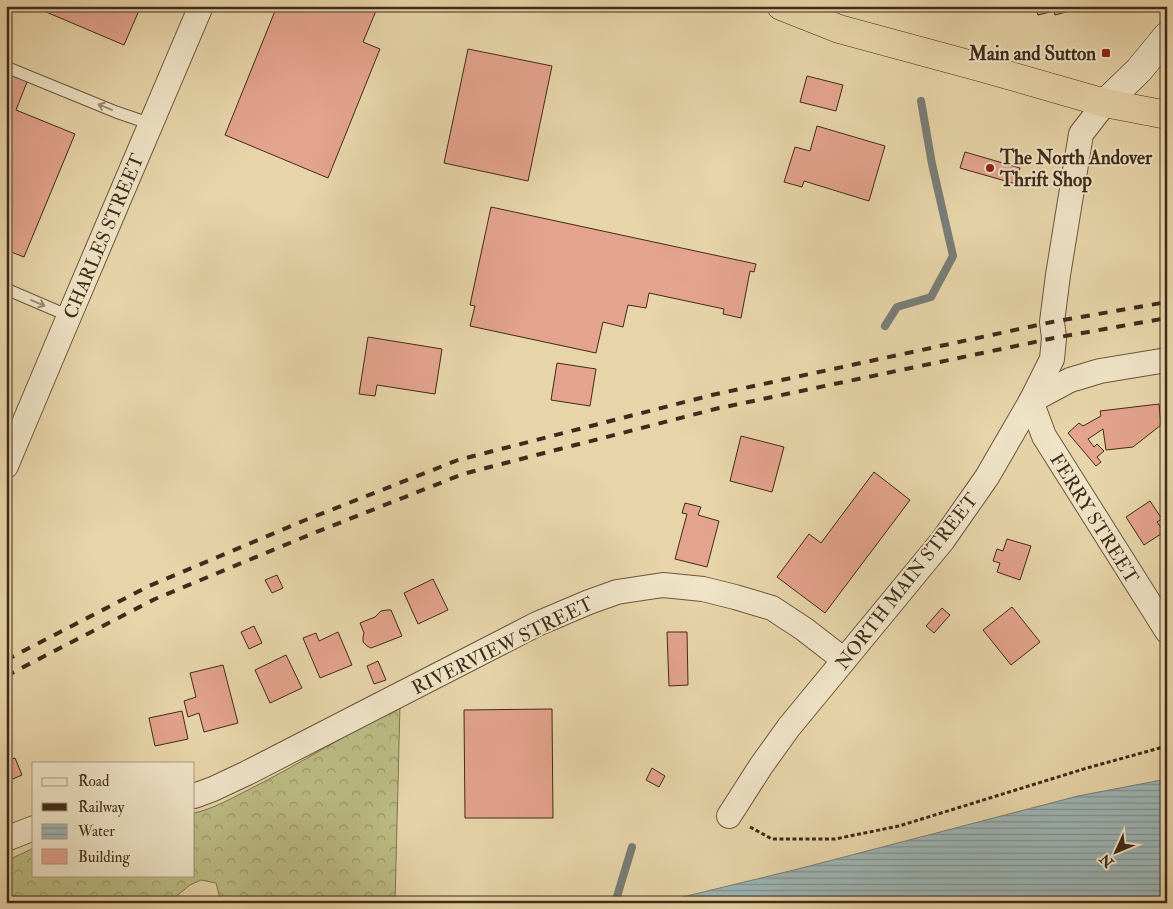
<svg xmlns="http://www.w3.org/2000/svg" width="1173" height="909" viewBox="0 0 1173 909" font-family="'IM FELL Double Pica',serif">
<style>
.forest{fill:url(#forest-crowns);stroke:#7e7450}
.water{fill:url(#water-rules);stroke:#787e77}
.lines{fill:none;stroke-linecap:round;stroke-linejoin:round}
.stream{stroke:#787e77;stroke-width:8}
.building{fill:#e3a38c;stroke:#402b1b}
.lane-casing{stroke:#6a563e;stroke-width:13}
.street-casing{stroke:#6a563e;stroke-width:26}
.secondary-casing{stroke:#402b1b;stroke-width:29}
.highway-casing{stroke:#402b1b;stroke-width:29}
.path{stroke:#402b1b;stroke-width:3;stroke-dasharray:4 2.5;stroke-linecap:butt}
.lane{stroke:#efe4c7;stroke-width:11}
.street{stroke:#efe4c7;stroke-width:24}
.secondary{stroke:#efe4c7;stroke-width:28}
.highway{stroke:#e7d5a9;stroke-width:28}
.rail{stroke:#402b1b;stroke-width:4;stroke-dasharray:9 9;stroke-linecap:butt}
.oneway{stroke:#988871}
.poi-dot{fill:#8f2418;stroke:#efe4c7;stroke-width:2}
.labels{text-anchor:middle;stroke-width:4;stroke-linejoin:round;paint-order:stroke}
.poi-label{font-size:19px;font-weight:bold;fill:#402b1b;stroke:#efe4c7;text-anchor:end}
.street-label{font-size:19px;fill:#402b1b;stroke:#efe4c7}
</style>
<defs>
<pattern id="forest-crowns" width="20" height="18" patternUnits="userSpaceOnUse" patternTransform="scale(1.25)"><rect width="20" height="18" fill="#bcbc84"/><path d="M2 6a3 3 0 1 1 6 0M12 15a3 3 0 1 1 6 0" fill="none" stroke="#9a996b"/></pattern>
<pattern id="water-rules" width="6" height="5" patternUnits="userSpaceOnUse" patternTransform="scale(1.25)"><rect width="6" height="5" fill="#9db5b5"/><path d="M0 2.5h6" fill="none" stroke="#819392"/></pattern>
</defs>
<rect width="100%" height="100%" fill="#e7d5a9"/>
<filter id="stains"><feTurbulence type="fractalNoise" baseFrequency=".004" numOctaves="4"/><feColorMatrix values="0 0 0 0 .2 0 0 0 0 .09 0 0 0 0 .02 0 0 0 .5 -.17"/></filter>
<radialGradient id="worn" r=".72"><stop offset=".6" stop-color="#630" stop-opacity="0"/><stop offset="1" stop-color="#630" stop-opacity=".3"/></radialGradient>
<path class="forest" d="M400,704L395,903H221L216,883L201,880L190,885L168,903H6V861L34,848V875H194V813C213,809 232,798 250,789C301,763 350,733 400,704Z"/>
<polygon class="water" points="1167,779 1167,903 658,903 798,869 1078,796"/>
<g class="lines">
<g class="stream">
<polyline points="885,326 897,307 931,297 953,256 932,164 921,101"/>
<polyline points="615,903 632,847"/>
</g>
</g>
<g class="building">
<polygon points="32,6 141,6 124,45"/>
<polygon points="277,6 378,6 363,42 380,49 328,178 225,135"/>
<polygon points="1027,6 1084,6 1084,7 1055,15 1054,11 1038,15 1036,9 1029,11"/>
<polygon points="468,49 552,66 528,181 444,163"/>
<polygon points="6,67 29,77 16,110 75,134 24,257 6,250"/>
<polygon points="807,76 843,85 836,111 800,102"/>
<polygon points="817,126 885,146 869,201 804,181 802,187 784,182 795,147 810,151"/>
<polygon points="965,152 1020,168 1016,184 960,168"/>
<polygon points="491,207 756,264 754,272 750,271 741,318 723,314 724,309 649,293 646,308 628,305 623,327 603,322 596,353 470,326 475,306 470,305"/>
<polygon points="368,337 442,349 435,394 377,385 375,396 359,394"/>
<polygon points="557,363 596,369 590,406 551,400"/>
<polygon points="1159,404 1161,425 1133,447 1106,450 1103,429 1088,439 1094,447 1097,444 1104,451 1097,457 1101,462 1096,466 1068,433 1079,423 1083,426 1101,416 1100,411"/>
<polygon points="741,436 784,447 772,492 730,481"/>
<polygon points="874,472 910,500 825,613 777,577 809,534 821,543"/>
<polygon points="1150,501 1162,519 1157,522 1164,532 1144,545 1126,517"/>
<polygon points="685,503 701,507 698,515 719,521 707,567 675,559 687,514 682,513"/>
<polygon points="1007,539 1031,546 1020,580 997,572 1000,563 993,561 997,549 1003,551"/>
<polygon points="277,575 283,588 272,593 265,580"/>
<polygon points="433,579 448,610 418,624 404,593"/>
<polygon points="1012,607 1040,642 1011,665 983,630"/>
<polygon points="942,608 950,615 934,633 926,626"/>
<polygon points="387,610 391,610 402,636 371,648 367,646 363,642 363,637 364,633 360,623 375,617 381,611"/>
<polygon points="254,626 262,643 249,649 241,632"/>
<polygon points="338,632 352,665 320,678 303,638 316,633 319,641"/>
<polygon points="667,632 687,632 688,685 669,686"/>
<polygon points="286,655 302,688 270,703 255,670"/>
<polygon points="378,661 386,680 374,684 367,666"/>
<polygon points="223,665 238,723 204,732 199,713 188,717 184,701 196,697 190,673"/>
<polygon points="552,709 553,818 465,818 464,710"/>
<polygon points="182,711 188,739 155,746 149,718"/>
<polygon points="15,758 22,775 6,782 6,761"/>
<polygon points="652,768 665,776 659,787 646,780"/>
</g>
<g class="lines">
<defs>
<g id="lane">
<polyline points="6,67 116,112 151,124"/>
<polyline points="6,289 69,316"/>
</g>
<g id="street">
<polyline points="1031,401 1044,436 1167,631"/>
<polyline points="1031,401 1070,380 1100,371 1167,360"/>
<polyline points="6,466 59,340 201,6"/>
<polyline points="194,796 213,789 247,773 537,624 589,602 617,592 663,585 703,589 735,597 772,608 804,629 844,660"/>
<polyline points="729,816 761,766 789,727 943,540 987,477 1031,401 1052,359 1054,338 1052,322 1058,275 1081,134 1105,103"/>
<polyline points="6,839 34,828"/>
</g>
<polyline id="secondary" points="1105,103 1139,70 1167,36"/>
<polyline id="highway" points="781,6 839,29 983,68 1105,103 1167,115"/>
</defs>
<use href="#lane" class="lane-casing"/>
<use href="#street" class="street-casing"/>
<use href="#secondary" class="secondary-casing"/>
<use href="#highway" class="highway-casing"/>
<polyline class="path" points="750,827 772,839 835,839 899,826 1087,768 1167,746"/>
<use href="#lane" class="lane"/>
<use href="#street" class="street"/>
<use href="#secondary" class="secondary"/>
<use href="#highway" class="highway"/>
<g class="rail">
<polyline points="6,660 149,586 303,521 458,460 712,395 1052,322 1167,302"/>
<polyline points="6,676 155,599 309,535 463,474 715,409 1054,338 1167,318"/>
</g>
</g>
<defs><path id="oneway-shaft" d="M-6 0H5M1.5-3L5.5 0L1.5 3" fill="none" stroke-width="1.6" stroke-linecap="round" stroke-linejoin="round" transform="scale(1.25)"/></defs>
<g class="oneway">
<use href="#oneway-shaft" transform="translate(105 107) rotate(-158)"/>
<use href="#oneway-shaft" transform="translate(38 303) rotate(23)"/>
</g>
<g class="poi-dot">
<rect x="1101" y="48" width="10" height="10" rx="2.5"/>
<circle cx="990" cy="168" r="5"/>
</g>
<g class="labels">
<g class="poi-label">
<text x="1096" y="60">Main and Sutton</text>
<text x="1000" y="164" text-anchor="start">The North Andover<tspan x="1000" dy="22">Thrift Shop</tspan></text>
</g>
<g class="street-label">
<text transform="translate(103 236) rotate(-67)" y="7">CHARLES STREET</text>
<text transform="translate(1095 518) rotate(58)" y="7">FERRY STREET</text>
<text transform="translate(906 581) rotate(-52)" y="7">NORTH MAIN STREET</text>
<text transform="translate(502 645) rotate(-26)" y="7">RIVERVIEW STREET</text>
</g>
</g>
<rect width="1173" height="909" fill="none" stroke="#e7d5a9" stroke-width="25"/>
<rect x="8" y="8" width="1158" height="894" fill="none" stroke="#402b1b" stroke-width="2.5"/>
<rect x="12" y="12" width="1148" height="884" fill="none" stroke="#402b1b"/>
<rect x="32" y="762" width="162" height="115" fill="#efe4c7" stroke="#a99a82"/>
<rect x="42" y="778" width="25" height="8" fill="#efe4c7" stroke="#a99a82"/>
<text x="78" y="786" font-size="15" fill="#402b1b">Road</text>
<rect x="42" y="803" width="25" height="8" fill="#402b1b" stroke="#a99a82"/>
<text x="78" y="812" font-size="15" fill="#402b1b">Railway</text>
<rect x="42" y="824" width="25" height="15" fill="url(#water-rules)" stroke="#a99a82"/>
<text x="78" y="836" font-size="15" fill="#402b1b">Water</text>
<rect x="42" y="849" width="25" height="15" fill="#e3a38c" stroke="#a99a82"/>
<text x="78" y="862" font-size="15" fill="#402b1b">Building</text>
<g transform="translate(1116 852) rotate(226)" stroke="#efe4c7" stroke-width="4" paint-order="stroke">
<path d="M0-4L9 19L0 12L-9 19Z" fill="#402b1b"/>
<text y="-8" font-size="14" font-weight="bold" text-anchor="middle" fill="#402b1b">N</text>
</g>
<rect width="100%" height="100%" filter="url(#stains)"/>
<rect width="100%" height="100%" fill="url(#worn)"/>
</svg>
